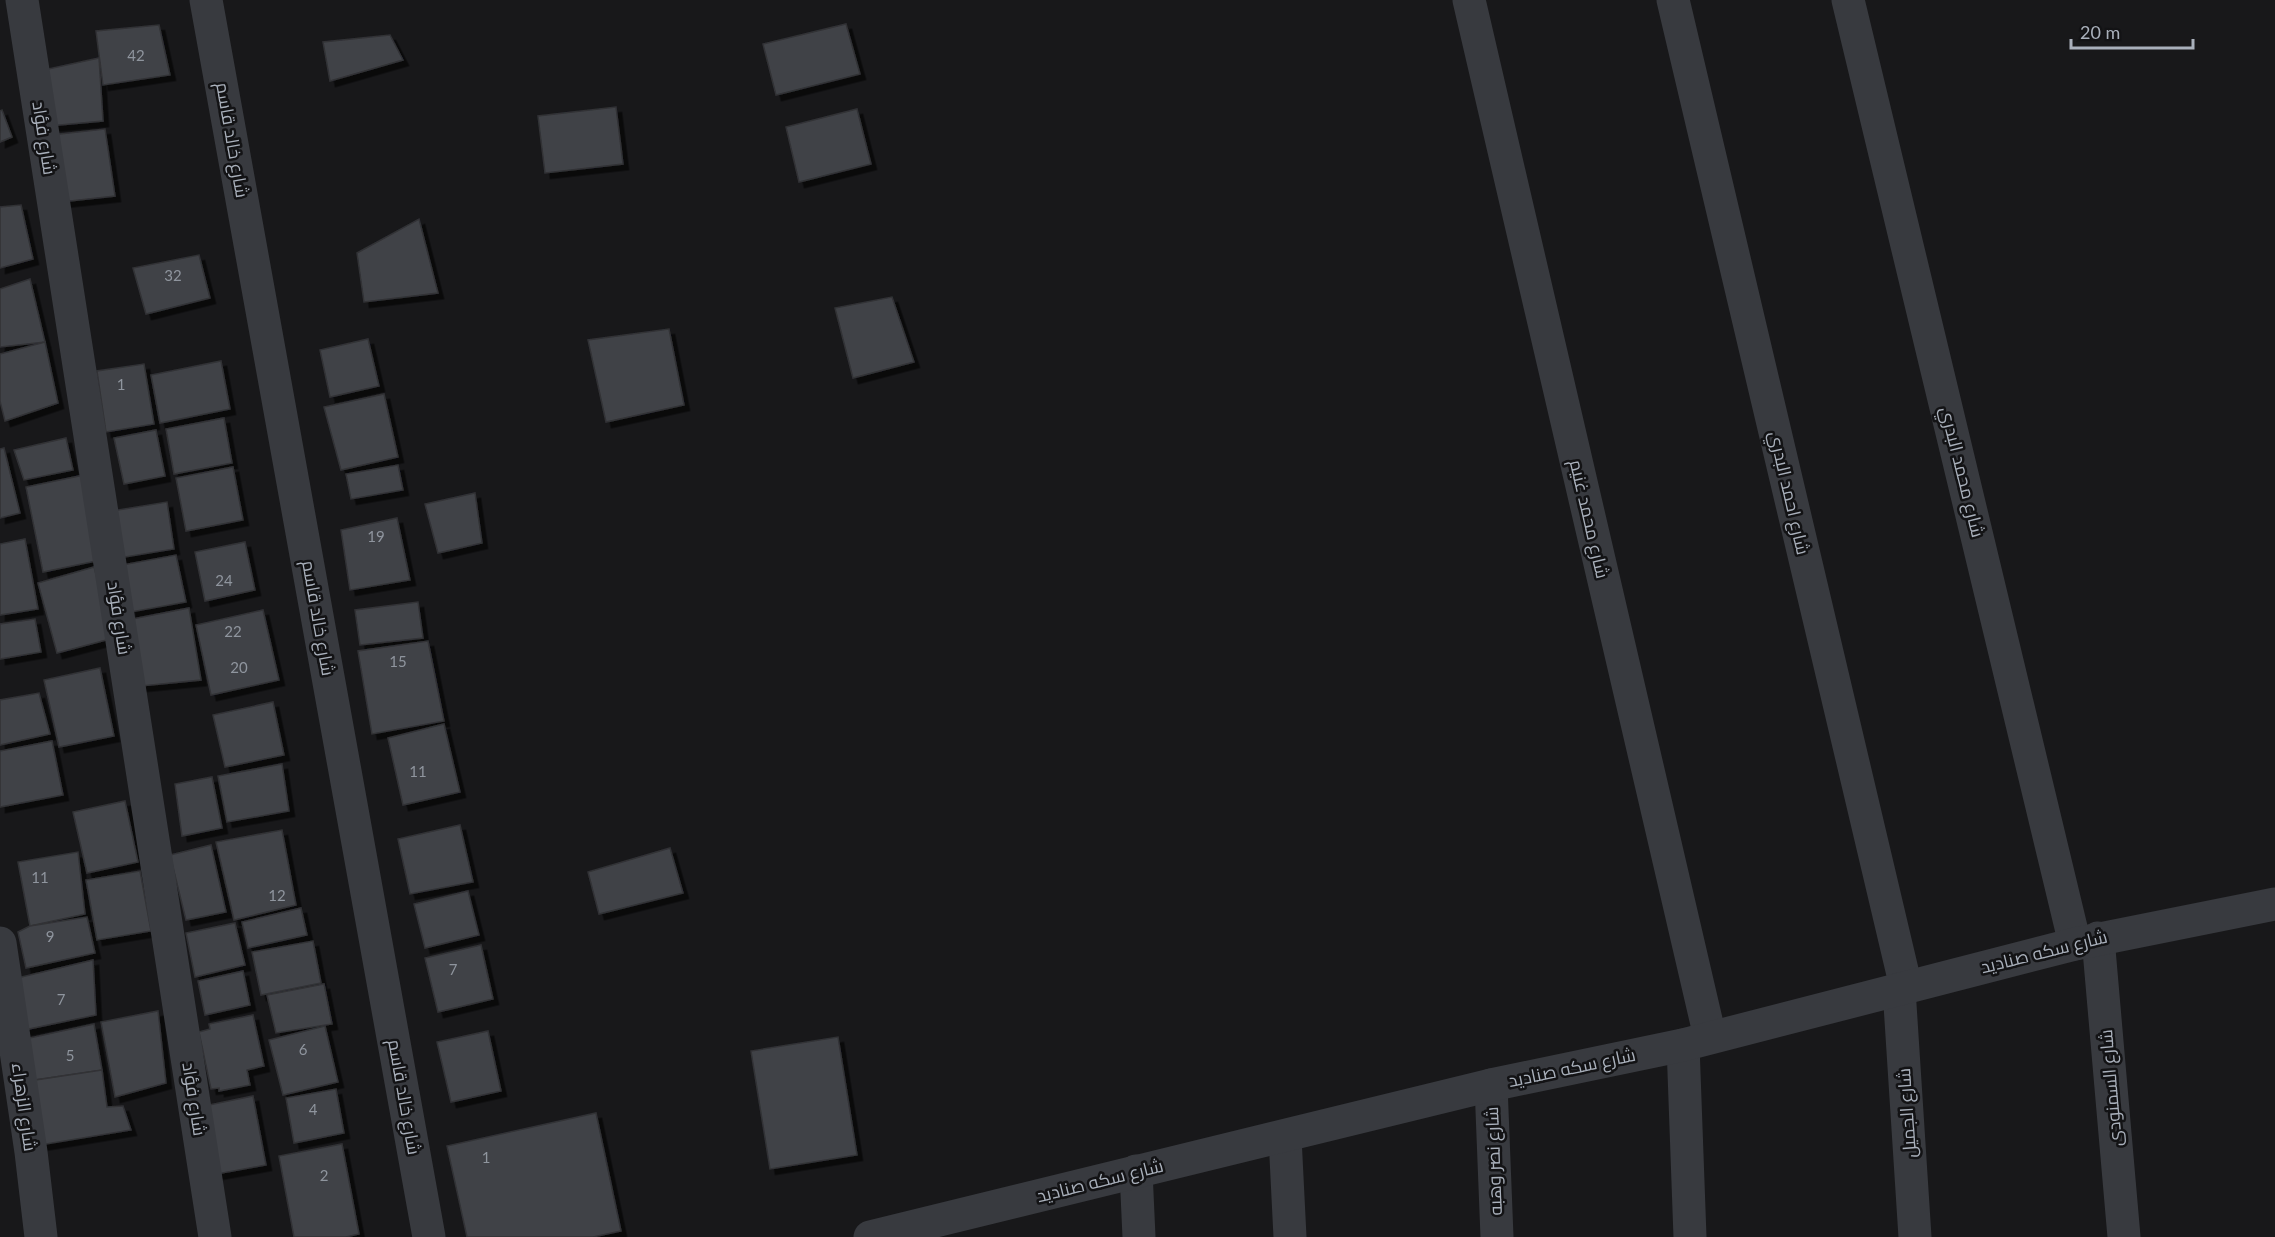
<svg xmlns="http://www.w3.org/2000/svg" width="2275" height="1237" viewBox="0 0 2275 1237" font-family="Lato,Cairo,sans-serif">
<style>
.building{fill:#414347;stroke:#313236;stroke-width:1.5;filter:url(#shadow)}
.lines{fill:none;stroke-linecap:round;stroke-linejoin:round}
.minor{stroke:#383a3f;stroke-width:33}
.tertiary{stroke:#383a3f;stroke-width:33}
.labels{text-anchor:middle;stroke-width:5;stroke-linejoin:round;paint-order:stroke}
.number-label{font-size:15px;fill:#8f959e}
.street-label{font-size:18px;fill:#a9b0bb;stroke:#131315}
</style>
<defs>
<filter id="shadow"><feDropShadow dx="5.5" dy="5.5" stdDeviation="0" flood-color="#0009"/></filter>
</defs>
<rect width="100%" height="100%" fill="#18181a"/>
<g class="building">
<polygon points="846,24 860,74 776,95 763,44"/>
<polygon points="159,25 170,75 103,85 96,31"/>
<polygon points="390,35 403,60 330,81 323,42"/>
<polygon points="99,58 103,121 49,126 39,71"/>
<polygon points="616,107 623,164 545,173 538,116"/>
<polygon points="857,109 871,164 799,182 786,127"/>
<polygon points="2,110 12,137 0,142 0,111"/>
<polygon points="105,129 115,196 61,202 51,135"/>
<polygon points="21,205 33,259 0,268 0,207"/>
<polygon points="419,219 438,293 364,302 357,253"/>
<polygon points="199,255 210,298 146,314 133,268"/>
<polygon points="30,279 45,342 0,347 0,289"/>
<polygon points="892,297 914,362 853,378 835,308"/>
<polygon points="669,329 684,405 606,422 588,340"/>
<polygon points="368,339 379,386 330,397 320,350"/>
<polygon points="45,342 58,403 5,421 0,401 0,354"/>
<polygon points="221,361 230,409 160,423 151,375"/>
<polygon points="144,364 154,424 106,432 97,371"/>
<polygon points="384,394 398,457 341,470 324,407"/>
<polygon points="224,418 232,463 174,474 166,429"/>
<polygon points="156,430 165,476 124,484 114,438"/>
<polygon points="66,438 73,470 24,480 14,450"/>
<polygon points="4,448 20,513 0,518 0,449"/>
<polygon points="398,465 403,490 351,499 346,474"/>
<polygon points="233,467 243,520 186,531 176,478"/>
<polygon points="84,475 101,560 43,572 26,487"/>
<polygon points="475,493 482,543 438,553 425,504"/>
<polygon points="167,502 174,549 119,558 112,511"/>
<polygon points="397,518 410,580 350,590 341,530"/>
<polygon points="25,539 38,609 0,615 0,544"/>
<polygon points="245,542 255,590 205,601 195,552"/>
<polygon points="176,555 186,602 131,612 122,565"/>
<polygon points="94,567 114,638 57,653 38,583"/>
<polygon points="418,602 423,638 360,645 355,610"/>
<polygon points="189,608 201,680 141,686 127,620"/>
<polygon points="263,610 279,680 211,695 196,625"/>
<polygon points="35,619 41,652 0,659 0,624"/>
<polygon points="428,641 444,721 372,734 358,651"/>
<polygon points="100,668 114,736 59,747 44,680"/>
<polygon points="39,693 50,734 0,745 0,700"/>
<polygon points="273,702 284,755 225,767 213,715"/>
<polygon points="444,724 460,792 403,805 388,738"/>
<polygon points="52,741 63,795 0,807 0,751"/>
<polygon points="282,764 289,811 227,822 218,776"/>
<polygon points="212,777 222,828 182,836 175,784"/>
<polygon points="125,801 138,862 87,873 73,812"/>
<polygon points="460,825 473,882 410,894 398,839"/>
<polygon points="282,830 296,905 234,920 216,842"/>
<polygon points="211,845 226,912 186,920 170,855"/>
<polygon points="670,848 683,893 599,914 588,872"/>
<polygon points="78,852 85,914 30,926 18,862"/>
<polygon points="140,871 151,931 97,940 86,880"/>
<polygon points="468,891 479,935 425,948 414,904"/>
<polygon points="301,908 307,935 248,948 242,922"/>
<polygon points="87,917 95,953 26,968 18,932 30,926"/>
<polygon points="235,923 245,965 195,977 186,933"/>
<polygon points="313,941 321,983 261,995 252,952"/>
<polygon points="481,945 493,999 438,1012 425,958"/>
<polygon points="93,960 96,1015 24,1030 13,979"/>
<polygon points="243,971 250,1005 205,1015 198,981"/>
<polygon points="324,984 332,1024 276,1033 267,995"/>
<polygon points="158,1011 166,1083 115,1097 101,1022"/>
<polygon points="253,1015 264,1066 247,1070 250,1085 219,1091 219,1088 211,1089 199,1032 210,1029 209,1024"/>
<polygon points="94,1024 102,1070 35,1080 25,1039"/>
<polygon points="325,1026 338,1082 283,1095 269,1040"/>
<polygon points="488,1031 501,1091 451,1102 437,1042"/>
<polygon points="838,1037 857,1155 770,1169 751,1051"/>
<polygon points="102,1070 107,1107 123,1106 131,1130 40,1145 29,1081"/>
<polygon points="336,1089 344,1133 294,1143 286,1098"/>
<polygon points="253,1096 266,1165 217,1174 204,1106"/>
<polygon points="596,1113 621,1231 593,1237 467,1237 447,1146"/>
<polygon points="342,1144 359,1234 346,1237 294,1237 279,1156"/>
</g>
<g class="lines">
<g class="minor">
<polyline points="22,0 215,1237"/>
<polyline points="206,0 429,1237"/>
<polyline points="1469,0 1710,1037"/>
<polyline points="1673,0 1906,987"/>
<polyline points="1848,0 2075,944"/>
<polyline points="2098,938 2124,1237"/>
<polyline points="0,943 31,1152 41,1237"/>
<polyline points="1899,989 1915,1237"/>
<polyline points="1683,1045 1690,1237"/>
<polyline points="1491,1085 1497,1237"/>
<polyline points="1285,1137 1290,1237"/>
<polyline points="1136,1171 1139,1237"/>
</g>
<polyline class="tertiary" points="870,1237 1491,1085 1683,1045 2075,944 2275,904"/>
</g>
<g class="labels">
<g class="number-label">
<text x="136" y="61">42</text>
<text x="173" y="281">32</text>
<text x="121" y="390">1</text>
<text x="376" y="542">19</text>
<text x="224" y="586">24</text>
<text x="233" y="637">22</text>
<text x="398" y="667">15</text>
<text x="239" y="673">20</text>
<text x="418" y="777">11</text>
<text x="40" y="883">11</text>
<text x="277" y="901">12</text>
<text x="50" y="942">9</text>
<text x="453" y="975">7</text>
<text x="61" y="1005">7</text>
<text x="303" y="1055">6</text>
<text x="70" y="1061">5</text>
<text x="313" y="1115">4</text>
<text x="486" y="1163">1</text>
<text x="324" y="1181">2</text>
</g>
<g class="street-label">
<text transform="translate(44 138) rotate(81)" y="6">شارع فؤاد</text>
<text transform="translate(232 140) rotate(80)" y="6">شارع خالد قاسم</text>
<text transform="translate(1962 472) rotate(76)" y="6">شارع محمد البدري</text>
<text transform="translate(1789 493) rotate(77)" y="6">شارع احمد البدري</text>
<text transform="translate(1589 519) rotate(77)" y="6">شارع محمد غنيم</text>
<text transform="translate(119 618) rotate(81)" y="6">شارع فؤاد</text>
<text transform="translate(318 618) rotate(80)" y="6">شارع خالد قاسم</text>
<text transform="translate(2044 952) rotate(-14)" y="6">شارع سكه صناديد</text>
<text transform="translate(1572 1068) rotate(-12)" y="6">شارع سكه صناديد</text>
<text transform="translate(2111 1088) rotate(-95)" y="6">شارع السمنودى</text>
<text transform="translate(404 1097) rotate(80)" y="6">شارع خالد قاسم</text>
<text transform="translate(194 1099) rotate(81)" y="6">شارع فؤاد</text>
<text transform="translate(24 1107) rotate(82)" y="6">شارع الزهراء</text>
<text transform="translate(1907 1113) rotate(-94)" y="6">شارع الجميل</text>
<text transform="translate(1494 1161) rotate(-92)" y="6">شارع نصر وهبه</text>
<text transform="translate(1100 1181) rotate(-14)" y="6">شارع سكه صناديد</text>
</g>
</g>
<path d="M2071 39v9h122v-9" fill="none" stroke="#a9b0bb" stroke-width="3"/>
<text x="2080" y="39" font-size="18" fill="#a9b0bb" stroke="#131315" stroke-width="4.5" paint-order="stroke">20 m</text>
</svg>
